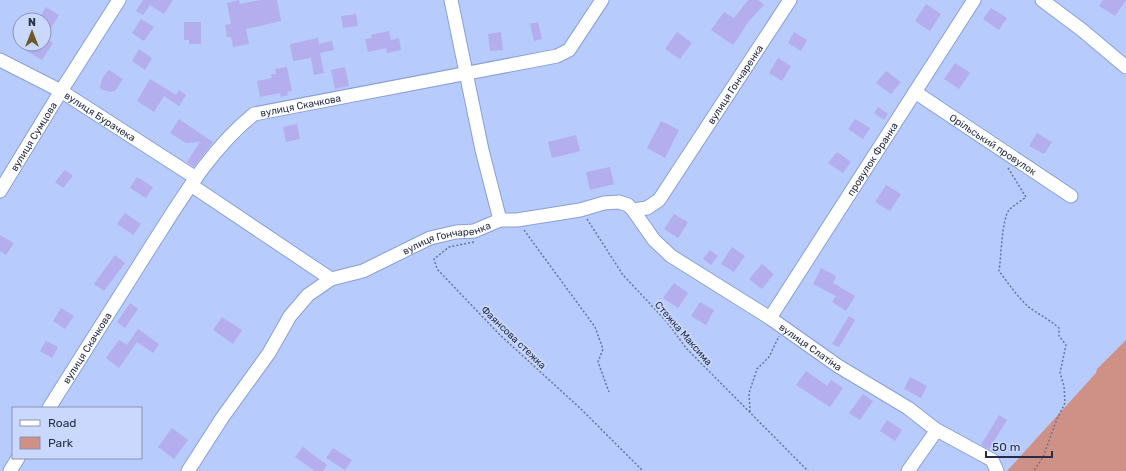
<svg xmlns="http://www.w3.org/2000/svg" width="1126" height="471" viewBox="0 0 1126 471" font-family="Rubik,sans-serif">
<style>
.green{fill:#cf9086}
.building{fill:#b4adee}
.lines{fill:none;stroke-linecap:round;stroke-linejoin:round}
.minor-casing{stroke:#899fda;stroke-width:15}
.path{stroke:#687599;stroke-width:1.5;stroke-dasharray:2 2;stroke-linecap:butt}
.minor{stroke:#fff;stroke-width:13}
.labels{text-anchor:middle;stroke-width:3.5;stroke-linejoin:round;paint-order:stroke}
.street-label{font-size:10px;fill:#252e46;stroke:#cad8fe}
</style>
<rect width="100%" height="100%" fill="#b8cbfd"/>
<polygon class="green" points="1126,340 1126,471 1007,471 1096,373 1097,369"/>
<g class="building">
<polygon points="143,0 173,0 164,14 150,5 143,15 136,11"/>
<polygon points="239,0 240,4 261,0 277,0 281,21 246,29 249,44 233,47 231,37 227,37 225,25 231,24 227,3"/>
<polygon points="748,0 758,0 764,5 749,21 733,45 711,30 724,12 734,18"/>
<polygon points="1103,0 1126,0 1115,16 1099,6"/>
<polygon points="926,4 941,14 930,31 915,21"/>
<polygon points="46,7 59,15 45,38 53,43 42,60 27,51 32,44 44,44 44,20 38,20"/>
<polygon points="991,8 1007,18 999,30 983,19"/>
<polygon points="356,14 358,26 343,28 341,16"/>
<polygon points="141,19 154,27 144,41 132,33"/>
<polygon points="184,22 201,22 201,44 189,44 189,40 184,40"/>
<polygon points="538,22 542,39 534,41 530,24"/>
<polygon points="389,31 391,40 399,38 401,50 387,53 386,48 368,52 365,39 372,38 371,35"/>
<polygon points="501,32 503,50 490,51 488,34"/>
<polygon points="677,32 692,43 680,59 665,49"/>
<polygon points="794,32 807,40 801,51 788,43"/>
<polygon points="318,38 319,44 332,41 334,50 320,53 324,73 314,75 311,58 293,61 290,44"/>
<polygon points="139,49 152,58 145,70 132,61"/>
<polygon points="778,58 791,66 782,81 769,73"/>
<polygon points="955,63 970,73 959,89 944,79"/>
<polygon points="287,67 292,91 287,92 288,95 281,97 280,93 260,97 257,81 272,78 271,74 276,74 275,69"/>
<polygon points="345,67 349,86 335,89 331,70"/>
<polygon points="109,70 123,79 115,91 110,92 101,89 100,87 103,77"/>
<polygon points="886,71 901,82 891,94 876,83"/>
<polygon points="150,79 176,95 179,90 186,95 179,106 164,96 154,112 137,101"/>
<polygon points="878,107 888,114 884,120 874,113"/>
<polygon points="179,119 213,142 194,167 187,162 200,142 186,143 170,133"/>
<polygon points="855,119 870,128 863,139 848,129"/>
<polygon points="661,121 679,130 665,158 647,148"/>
<polygon points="297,124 300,139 286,142 283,127"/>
<polygon points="1037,133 1052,142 1044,154 1029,146"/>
<polygon points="576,135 580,151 552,158 548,142"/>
<polygon points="837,152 851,162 843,173 828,163"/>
<polygon points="610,167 614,184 590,190 586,172"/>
<polygon points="65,170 73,176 63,188 55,182"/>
<polygon points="137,177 153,187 146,198 130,188"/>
<polygon points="886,185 901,194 890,211 875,202"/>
<polygon points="125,213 141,224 133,235 117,224"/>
<polygon points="674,214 688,222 678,238 664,229"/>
<polygon points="0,235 14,243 6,255 0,251"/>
<polygon points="732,247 745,256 734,272 721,264"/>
<polygon points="710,250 718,256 711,265 703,259"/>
<polygon points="115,255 125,263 104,291 94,284"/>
<polygon points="762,264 774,274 762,289 749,279"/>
<polygon points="821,268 836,276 833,283 855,296 846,311 832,302 836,296 813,284"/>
<polygon points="674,283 688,293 678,308 663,298"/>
<polygon points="700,302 714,310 706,325 691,316"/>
<polygon points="130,303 138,309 125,328 117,322"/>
<polygon points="61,308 74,316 65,329 53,321"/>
<polygon points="849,316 855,320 839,347 832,344"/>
<polygon points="222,317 242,330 233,344 213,330"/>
<polygon points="138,329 159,344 153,353 137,342 119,368 106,358 119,340 127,345"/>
<polygon points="46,341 58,347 52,358 40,351"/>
<polygon points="806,371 827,386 831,380 843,388 830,407 796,385"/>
<polygon points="910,377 927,386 921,398 904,389"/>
<polygon points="863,394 873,401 860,420 849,413"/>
<polygon points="999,415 1007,420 989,449 981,445"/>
<polygon points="887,420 902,430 895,441 880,431"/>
<polygon points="172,428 188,440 174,459 158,447"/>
<polygon points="303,447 327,465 323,471 315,471 295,457"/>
<polygon points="333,448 352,460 345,470 326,458"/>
</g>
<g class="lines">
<defs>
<g id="minor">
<polyline points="451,0 482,150 500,220"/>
<polyline points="1042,0 1082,30 1126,67"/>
<path id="s1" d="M0,60L61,91L196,178"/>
<path id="s2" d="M915,92L1071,196"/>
<polyline points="191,185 331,279"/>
<path id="s3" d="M0,191L61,91L119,0"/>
<path id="s4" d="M633,210L647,208L659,200L790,0"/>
<path id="s5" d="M770,318L974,0"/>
<path id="s6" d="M49,408C82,355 115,303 148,251C179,203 209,150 254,114L557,56L569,50L602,0"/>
<polyline points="10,471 18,458"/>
<path id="s7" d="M188,471L222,418L269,353L290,316L308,295L331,279L363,271L430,238L456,232L474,231L500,220H517L580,210L604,203L619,202L628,205L633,210L654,240L671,256L770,318L838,366L908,408L935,429L992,460L997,471"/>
<polyline points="908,471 934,434 935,429"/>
</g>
</defs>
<use href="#minor" class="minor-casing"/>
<g class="path">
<path d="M1008,168L1026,197C1021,201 1014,205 1009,210C1002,218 1001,259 999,271C1009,284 1018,298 1030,308C1040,315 1050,320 1059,328V336L1066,345L1060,373L1064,386L1065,403L1057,419L1043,457L1034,471"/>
<polyline points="587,219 623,275 667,322 686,348 808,471"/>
<polyline points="524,230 595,327 603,349 598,362 609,392"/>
<polyline points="474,242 449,247 434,259 437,269 500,335 581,409 643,471"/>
<polyline points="750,412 749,393 757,369 769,357 779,336"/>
</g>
<use href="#minor" class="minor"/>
</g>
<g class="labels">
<g class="street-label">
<text dy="4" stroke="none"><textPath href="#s4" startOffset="167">вулиця Гончаренка</textPath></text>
<text dy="4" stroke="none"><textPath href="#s6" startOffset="407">вулиця Скачкова</textPath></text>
<text dy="4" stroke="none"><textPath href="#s1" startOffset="115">вулиця Бурачека</textPath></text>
<text dy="4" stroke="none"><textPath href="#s3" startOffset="64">вулиця Сумцова</textPath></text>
<text dy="4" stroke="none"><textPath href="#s2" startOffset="94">Орільський провулок</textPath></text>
<text dy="4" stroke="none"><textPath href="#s5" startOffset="189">провулок Франка</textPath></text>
<text dy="4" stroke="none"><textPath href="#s7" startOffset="365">вулиця Гончаренка</textPath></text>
<text transform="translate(684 333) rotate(49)" y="4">Стежка Максима</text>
<text transform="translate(514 337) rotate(44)" y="4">Фаянсова стежка</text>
<text dy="4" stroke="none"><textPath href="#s7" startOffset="786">вулиця Слатіна</textPath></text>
<text dy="4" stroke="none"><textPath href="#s6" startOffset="71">вулиця Скачкова</textPath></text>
</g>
</g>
<rect x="12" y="407" width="130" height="52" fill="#cad8fe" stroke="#8894b4"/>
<rect x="20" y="420" width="20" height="6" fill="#ffffff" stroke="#8894b4"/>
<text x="48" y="427" font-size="12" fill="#252e46">Road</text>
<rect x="20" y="437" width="20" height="12" fill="#cf9086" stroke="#8894b4"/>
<text x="48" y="447" font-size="12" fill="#252e46">Park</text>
<g transform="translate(32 32)"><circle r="19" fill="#cad8fe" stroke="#8894b4"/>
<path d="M0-3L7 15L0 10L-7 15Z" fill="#6b5927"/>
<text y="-6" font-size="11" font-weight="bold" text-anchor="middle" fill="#252e46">N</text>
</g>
<path d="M986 451v6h66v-6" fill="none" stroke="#252e46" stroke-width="2"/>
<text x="992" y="451" font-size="12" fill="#252e46" stroke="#cad8fe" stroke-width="3" paint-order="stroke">50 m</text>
</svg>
